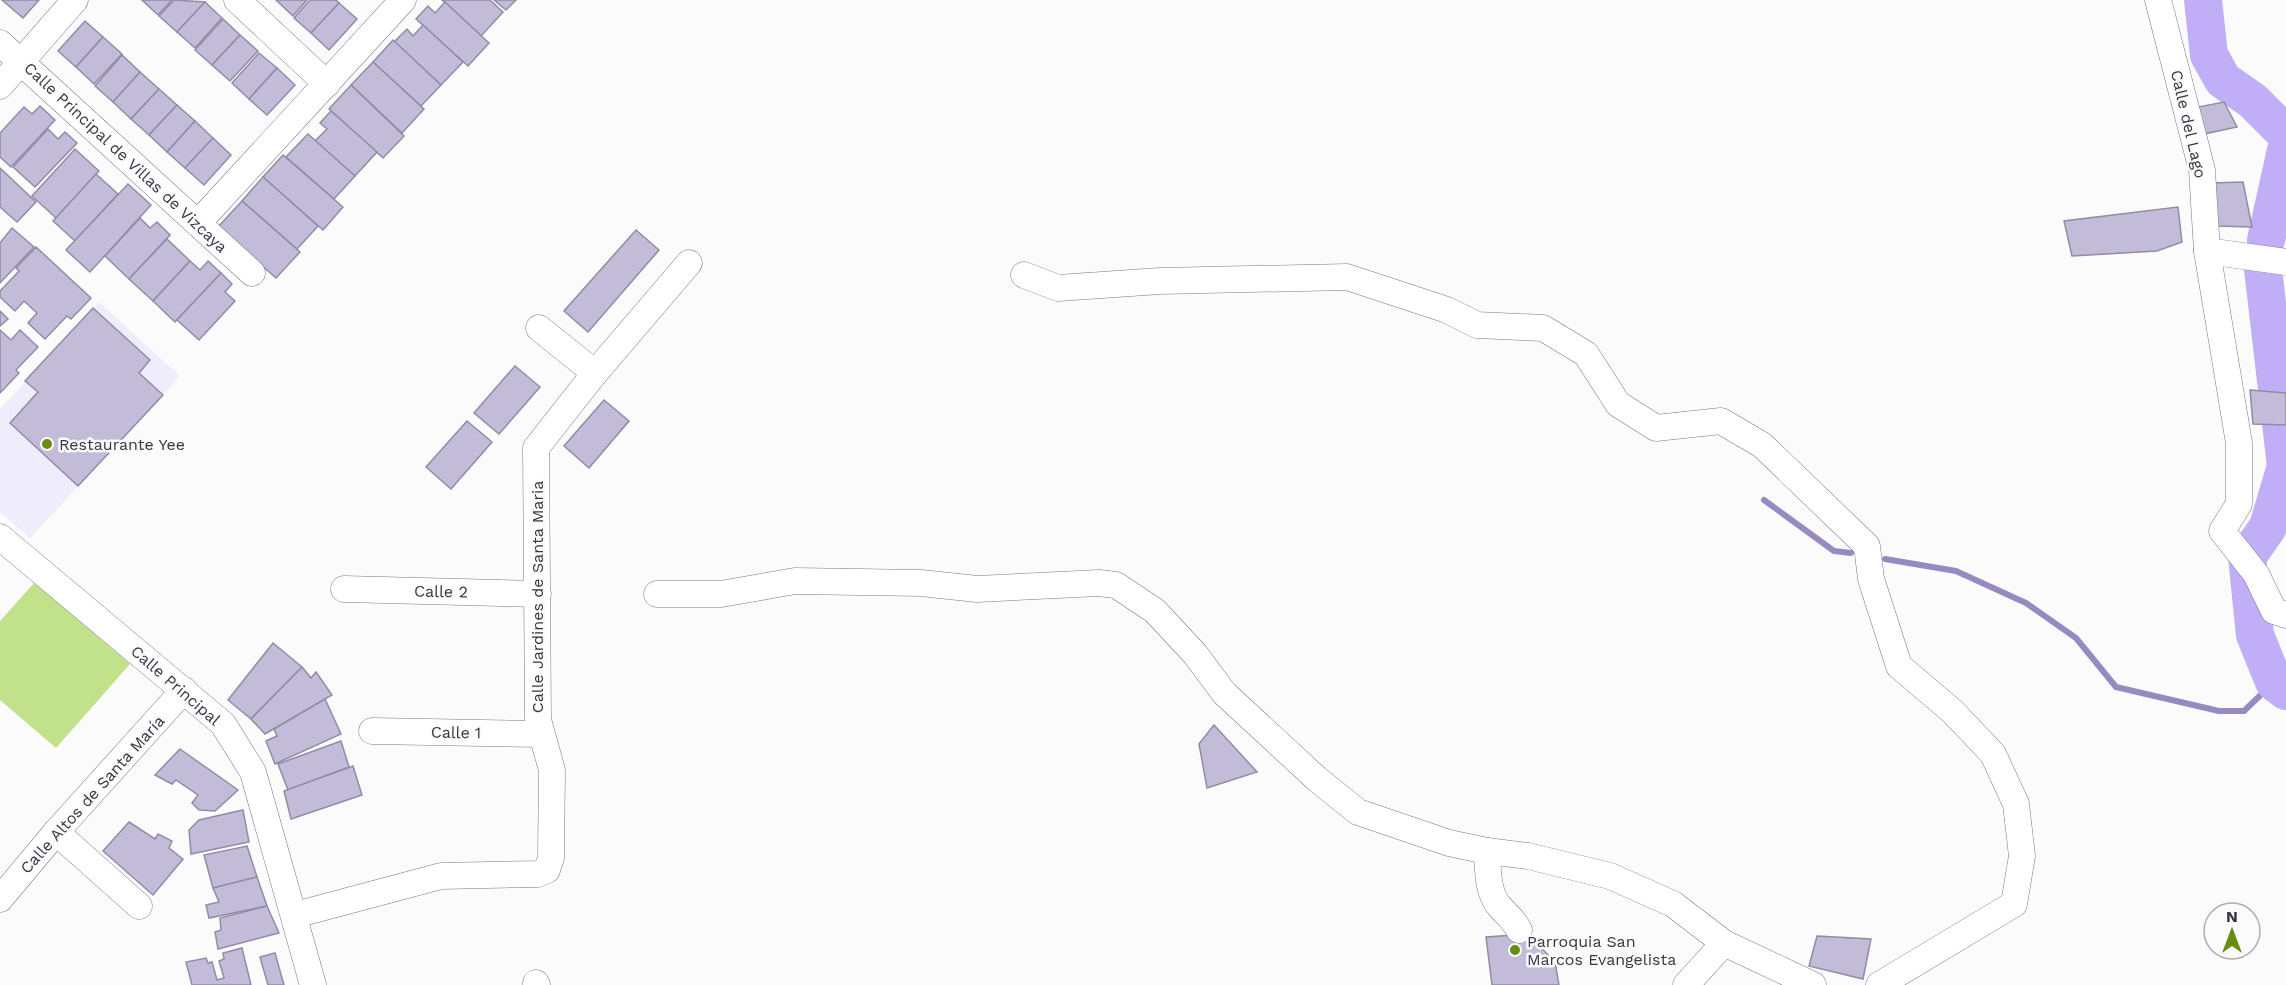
<svg xmlns="http://www.w3.org/2000/svg" width="2286" height="985" viewBox="0 0 2286 985" font-family="'Work Sans',sans-serif">
<style>
.built{fill:#efecfc}
.green{fill:#c1e28a}
.lines{fill:none;stroke-linecap:round;stroke-linejoin:round}
.stream{stroke:#978ac0;stroke-width:6}
.river{stroke:#c0aff6;stroke-width:38}
.building{fill:#c2bcd9;stroke:#918ba7;stroke-width:1.5}
.minor-casing{stroke:#7a7590;stroke-width:27}
.minor{stroke:#fff;stroke-width:26}
.poi-dot{fill:#698c13;stroke:#fbfbfb;stroke-width:2}
.labels{text-anchor:middle;stroke-width:5;stroke-linejoin:round;paint-order:stroke}
.street-label{font-size:16px;fill:#373541;stroke:#fbfbfb}
.poi-label{font-size:16px;fill:#373541;stroke:#fbfbfb;text-anchor:start}
</style>
<rect width="100%" height="100%" fill="#fbfbfb"/>
<polygon class="built" points="99,302 180,376 30,538 0,512 0,409"/>
<polygon class="green" points="35,582 130,664 56,748 0,700 0,621"/>
<g class="lines">
<g class="stream">
<polyline points="1764,500 1834,551 1851,553"/>
<polyline points="1885,559 1956,571 2026,603 2076,638 2116,687 2219,711 2244,711 2274,682"/>
</g>
<g class="river">
<polyline points="2203,0 2209,55 2223,80 2253,101 2286,134"/>
<polyline points="2266,240 2286,150"/>
<polyline points="2263,269 2286,466 2268,527 2247,557 2255,635 2274,682 2286,691"/>
</g>
</g>
<g class="building">
<polygon points="2,0 39,0 23,18"/>
<polygon points="142,0 172,0 158,15"/>
<polygon points="174,0 205,2 177,32 159,16"/>
<polygon points="276,0 307,0 293,16"/>
<polygon points="310,0 336,0 339,3 311,33 294,18"/>
<polygon points="442,0 490,0 503,12 481,36"/>
<polygon points="494,0 516,0 506,10"/>
<polygon points="205,2 222,18 195,48 177,32"/>
<polygon points="445,2 489,43 468,66 416,19 428,6 435,13"/>
<polygon points="339,3 357,19 329,50 311,33"/>
<polygon points="223,19 240,35 212,65 195,50"/>
<polygon points="85,21 103,37 76,67 58,51"/>
<polygon points="423,25 463,62 441,85 394,42 407,29 413,36"/>
<polygon points="240,35 258,51 230,81 212,65"/>
<polygon points="103,37 122,54 94,84 76,67"/>
<polygon points="393,40 441,85 421,106 373,62"/>
<polygon points="259,53 277,68 249,99 232,83"/>
<polygon points="122,55 140,72 113,102 95,86"/>
<polygon points="373,62 424,109 402,133 351,85"/>
<polygon points="277,68 295,85 267,115 249,99"/>
<polygon points="140,72 159,89 131,119 113,102"/>
<polygon points="351,85 404,136 383,158 329,109"/>
<polygon points="159,89 177,105 149,135 131,119"/>
<polygon points="2224,102 2237,127 2204,134 2198,107"/>
<polygon points="177,105 195,121 167,152 149,135"/>
<polygon points="40,106 55,120 11,167 0,157 0,133 24,107 32,114"/>
<polygon points="331,111 377,152 355,176 315,141 327,129 320,123"/>
<polygon points="195,121 213,138 185,168 167,152"/>
<polygon points="48,129 58,139 65,132 77,143 35,187 13,167"/>
<polygon points="308,134 355,176 334,199 286,157"/>
<polygon points="213,138 231,155 204,185 185,168"/>
<polygon points="75,149 99,171 56,218 32,196"/>
<polygon points="283,155 343,207 323,230 263,177"/>
<polygon points="0,168 36,202 17,222 0,207"/>
<polygon points="96,174 118,194 75,241 53,221"/>
<polygon points="263,177 318,226 297,249 242,201"/>
<polygon points="2243,182 2252,227 2217,226 2210,183"/>
<polygon points="128,184 151,205 90,272 66,250"/>
<polygon points="242,201 300,252 276,278 218,227"/>
<polygon points="2178,207 2182,242 2157,251 2072,256 2064,221"/>
<polygon points="140,218 150,228 157,222 170,235 129,279 105,256"/>
<polygon points="12,228 34,247 0,283 0,243"/>
<polygon points="636,230 659,250 588,332 564,311"/>
<polygon points="167,239 190,261 153,301 129,279"/>
<polygon points="36,247 91,298 71,319 67,316 45,339 28,323 37,313 24,301 15,311 0,297 0,291 19,271 16,268"/>
<polygon points="190,261 200,270 208,261 221,273 175,322 153,301"/>
<polygon points="221,273 232,284 225,292 235,301 199,340 177,320"/>
<polygon points="93,308 150,360 139,373 163,395 78,486 10,423 38,392 25,381"/>
<polygon points="0,311 8,319 0,326"/>
<polygon points="0,330 11,340 20,330 38,347 16,370 19,373 0,393"/>
<polygon points="515,366 540,387 499,434 474,413"/>
<polygon points="2250,390 2286,393 2286,425 2253,424"/>
<polygon points="604,400 629,421 589,468 564,446"/>
<polygon points="467,421 492,442 451,489 426,467"/>
<polygon points="273,643 302,667 251,719 228,700"/>
<polygon points="302,667 311,678 316,672 332,695 265,734 251,719"/>
<polygon points="325,699 341,734 275,764 266,741 277,736 274,729"/>
<polygon points="1214,725 1257,772 1207,788 1199,744"/>
<polygon points="341,741 349,767 288,790 278,764"/>
<polygon points="180,749 238,790 215,811 199,810 192,803 198,795 176,780 172,784 155,775"/>
<polygon points="353,766 362,795 291,819 284,791"/>
<polygon points="243,810 249,842 191,854 189,830 199,820"/>
<polygon points="129,822 155,839 158,834 172,841 169,848 183,859 153,895 103,851"/>
<polygon points="247,846 257,877 213,888 204,855"/>
<polygon points="257,877 267,906 209,918 206,905 219,902 213,888"/>
<polygon points="267,906 279,933 218,949 215,932 221,930 220,918"/>
<polygon points="1528,934 1555,962 1559,985 1492,985 1486,937"/>
<polygon points="1817,936 1871,939 1863,979 1809,966"/>
<polygon points="242,948 251,985 192,985 186,962 206,958 208,963 212,962 217,980 224,978 219,961 224,959 223,953"/>
<polygon points="275,953 284,985 268,985 260,957"/>
</g>
<g class="lines">
<defs>
<g id="minor">
<polyline points="237,0 327,84"/>
<polyline points="2158,0 2202,170 2207,251 2239,443 2239,504 2222,531 2256,574 2274,611 2286,615"/>
<polyline points="0,43 252,273"/>
<polyline points="0,86 75,0"/>
<polyline points="198,223 403,0"/>
<polyline points="2207,251 2286,262"/>
<polyline points="1024,275 1058,288 1160,281 1347,277 1447,310 1477,325 1543,328 1586,354 1618,404 1656,428 1721,421 1762,445 1867,546 1871,579 1899,666 1952,711 1993,754 2016,804 2022,856 2014,904 1879,985"/>
<polyline points="539,328 595,373"/>
<polyline points="0,537 223,724 253,772 313,985"/>
<polyline points="344,589 538,594"/>
<polyline points="657,594 721,594 795,581 921,583 977,589 1099,583 1116,585 1155,611 1195,654 1224,693 1317,779 1358,812 1449,843 1487,851 1528,856 1610,876 1673,904 1724,943 1813,985"/>
<polyline points="372,731 541,734"/>
<polyline points="56,832 139,906"/>
<path d="M1487,851C1488,869 1487,893 1500,907C1507,915 1514,920 1519,930"/>
<polyline points="0,899 56,832 184,690"/>
<polyline points="295,915 441,876 538,874 547,870 551,858 552,770 538,720 536,448 595,373 689,263"/>
<polyline points="536,983 537,985"/>
<polyline points="1686,985 1724,943"/>
</g>
</defs>
<use href="#minor" class="minor-casing"/>
<use href="#minor" class="minor"/>
</g>
<g class="poi-dot">
<circle cx="47" cy="444" r="6"/>
<circle cx="1515" cy="950" r="6"/>
</g>
<g class="labels">
<g class="street-label">
<text transform="translate(2189 124) rotate(77)" y="6">Calle del Lago</text>
<text transform="translate(126 157) rotate(43)" y="6">Calle Principal de Villas de Vizcaya</text>
<text transform="translate(441 591) rotate(1)" y="6">Calle 2</text>
<text transform="translate(537 597) rotate(-90)" y="6">Calle Jardines de Santa Maria</text>
<text transform="translate(176 685) rotate(41)" y="6">Calle Principal</text>
<text transform="translate(456 732) rotate(1)" y="6">Calle 1</text>
<text transform="translate(92 794) rotate(-48)" y="6">Calle Altos de Santa María</text>
</g>
<g class="poi-label">
<text x="59" y="450">Restaurante Yee</text>
<text x="1527" y="947">Parroquia San<tspan x="1527" dy="18">Marcos Evangelista</tspan></text>
</g>
</g>
<g transform="translate(2232 931)"><circle r="28" fill="#fbfbfb" stroke="#adacb1" stroke-width="1.5"/>
<path d="M0-4.5L10 22L0 15L-10 22Z" fill="#698c13"/>
<text y="-9" font-size="16" font-weight="bold" text-anchor="middle" fill="#373541">N</text>
</g>
</svg>
